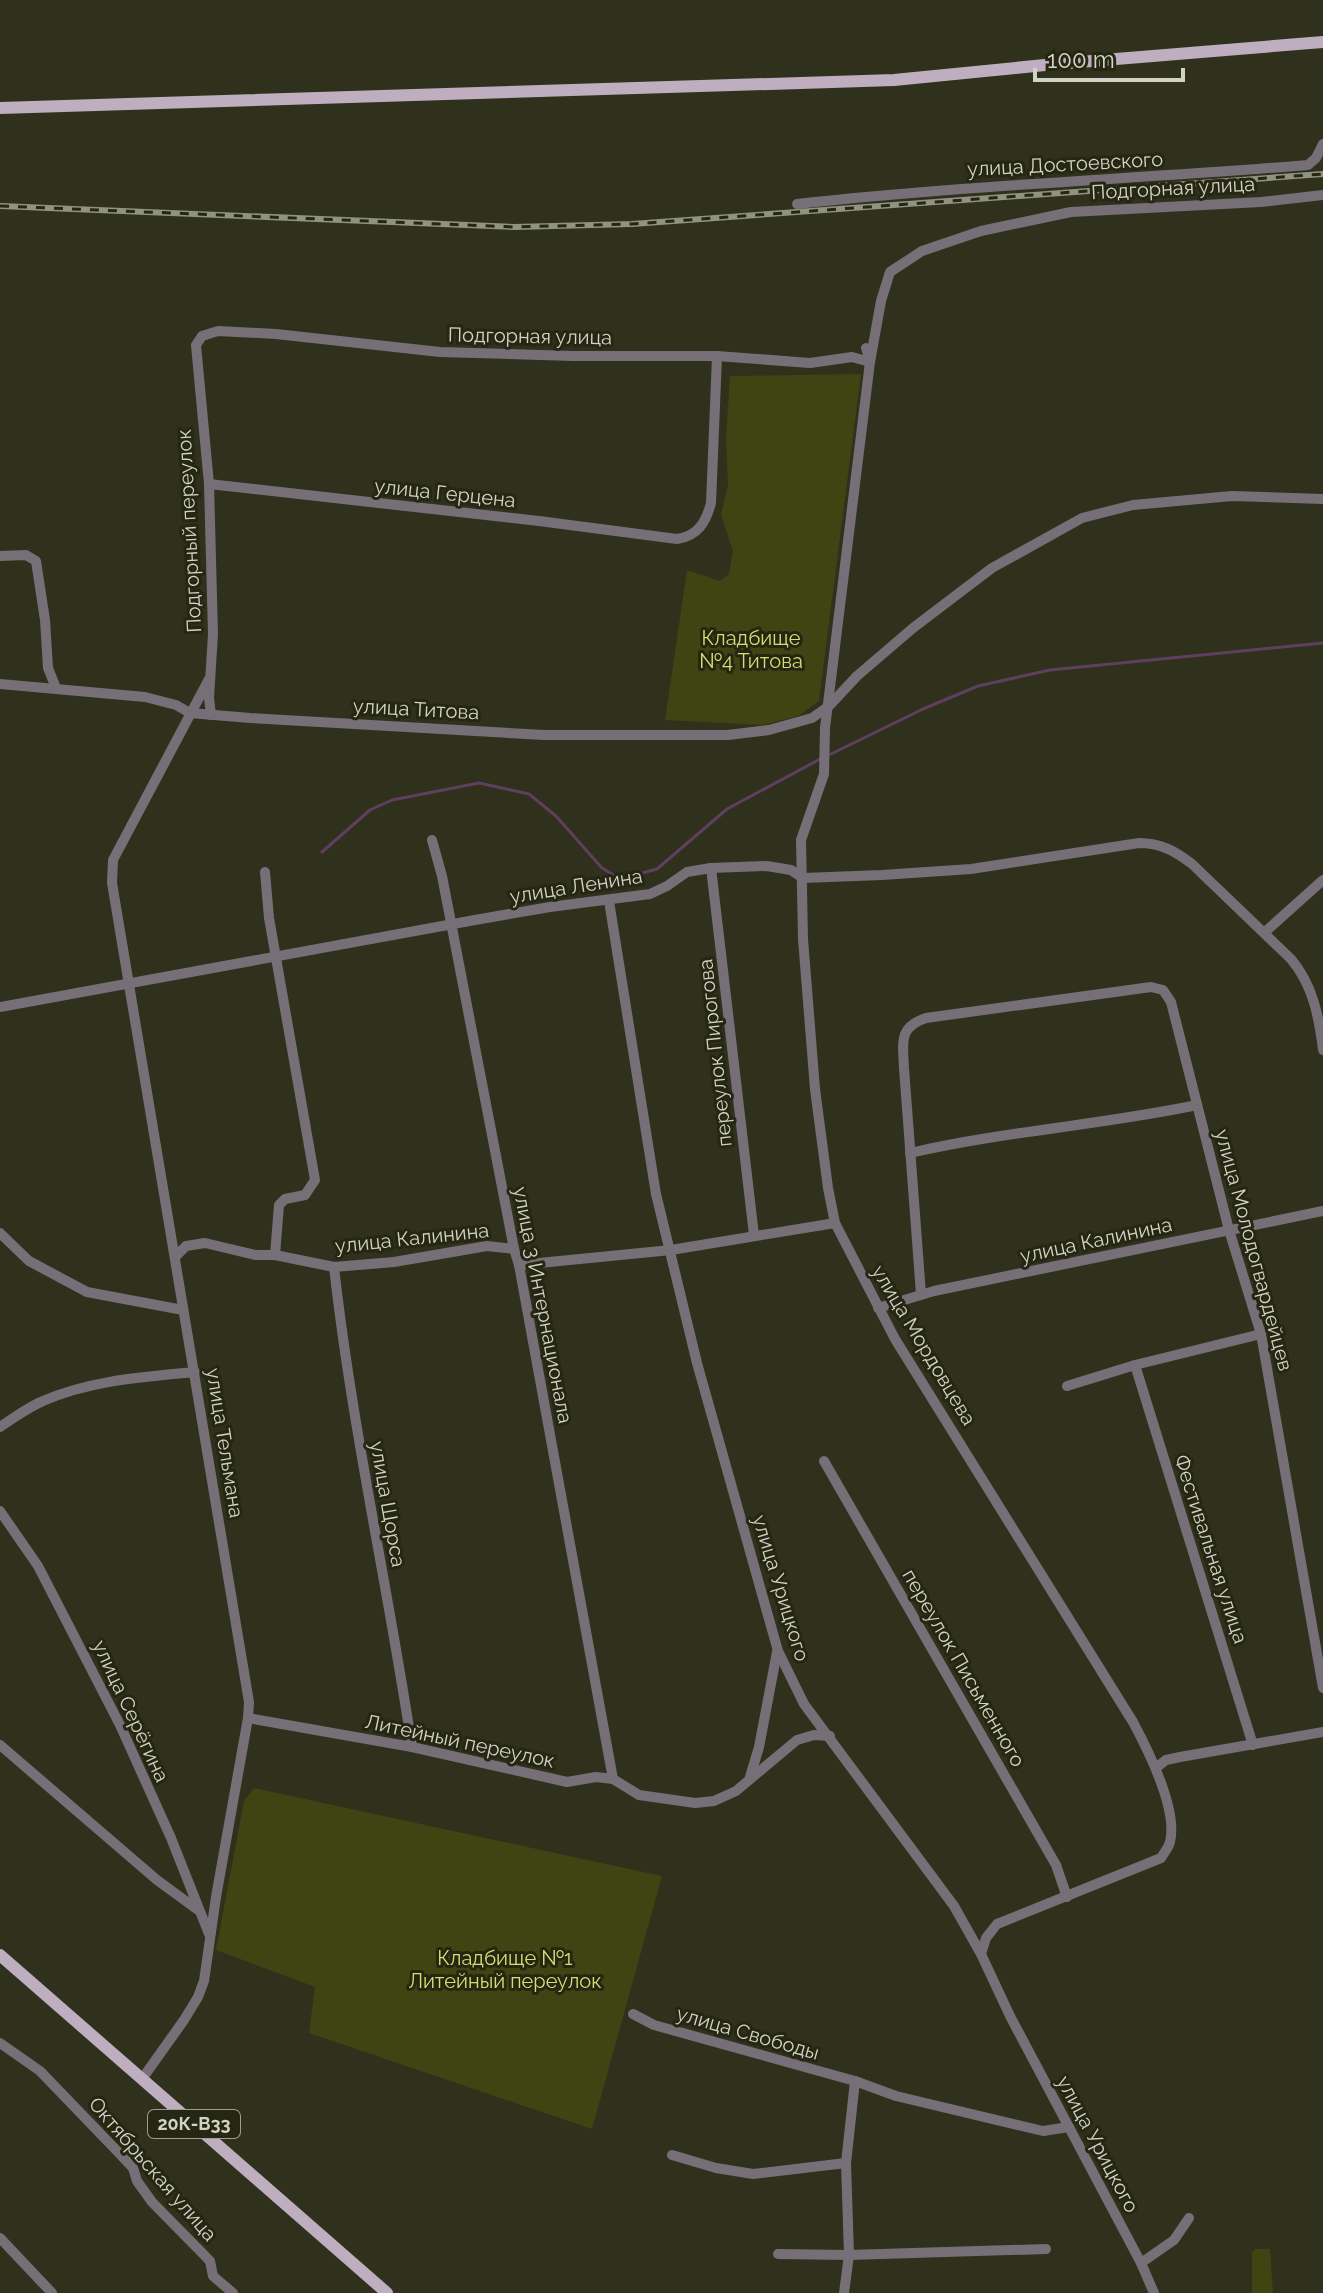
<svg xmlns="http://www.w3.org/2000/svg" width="1323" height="2293" viewBox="0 0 1323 2293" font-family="Raleway,sans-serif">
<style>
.green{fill:#404312}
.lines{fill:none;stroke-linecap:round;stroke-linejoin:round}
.stream{stroke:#5f3f60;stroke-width:3}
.minor{stroke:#776f77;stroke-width:10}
.major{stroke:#beaebf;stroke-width:12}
.rail-casing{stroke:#919382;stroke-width:6}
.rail{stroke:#252712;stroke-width:3;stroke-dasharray:9;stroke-linecap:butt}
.labels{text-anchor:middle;stroke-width:6;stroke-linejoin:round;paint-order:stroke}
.shield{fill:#252712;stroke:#9d9f90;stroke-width:2}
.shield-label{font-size:18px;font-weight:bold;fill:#d1d3c6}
.street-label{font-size:20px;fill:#d1d3c6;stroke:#252712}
.park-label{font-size:20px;fill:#d5df71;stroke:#252712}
</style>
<rect width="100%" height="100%" fill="#2f311c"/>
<g class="green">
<polygon points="861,374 819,701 798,716 764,725 665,720 687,570 720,581 729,574 733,551 721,515 728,485 726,439 730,376"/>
<polygon points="254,1788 662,1876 592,2129 309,2033 315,1987 216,1950 244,1801"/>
<polygon points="1255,2249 1270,2249 1273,2293 1252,2293 1252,2253"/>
</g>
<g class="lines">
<g class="stream">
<polyline points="829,755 923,709 978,686 1050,670 1323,643"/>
<polyline points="322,852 370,810 392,800 479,783 529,794 556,816 602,868 620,879 657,869 727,809 822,758"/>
</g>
<g class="minor">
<path d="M797,204C967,185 1138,179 1308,165L1316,158L1323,144"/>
<path d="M866,348L870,362L825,728L824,774L801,840L803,939L815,1089L828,1188L835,1223L895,1339L1133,1722C1148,1750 1178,1809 1170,1842C1169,1847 1164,1853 1161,1858L997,1924L986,1938L981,1954"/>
<path d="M209,484L539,521L677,539C698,536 706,522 711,503L717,356"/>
<polyline points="0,556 26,555 36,561 45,620 48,668 56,688"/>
<polyline points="0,684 145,697 176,705 190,713 250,718 544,735 728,735 769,730 812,718 829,706 857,676 913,628 992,568 1082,518 1133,505 1232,496 1323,499"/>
<polyline points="211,715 209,698 213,634 209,484 196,345 202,336 218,331 276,334 440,352 573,356 717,356 810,363 852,357 870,362 881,301 890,272 922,251 981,231 1071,212 1261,202 1323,195"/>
<polyline points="432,840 442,876 514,1249 519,1265 613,1779"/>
<polyline points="711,868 754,1235"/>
<polyline points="265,872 269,918 315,1180 305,1195 285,1199 279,1205 275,1255"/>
<polyline points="609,901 656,1194 697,1363 778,1651 804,1704 954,1906 981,1954 1010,2016 1141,2263 1154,2293"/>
<polyline points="1265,932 1323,880"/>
<path d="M0,1007L475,920L550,907L650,894L667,886L687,872L711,868L767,866L791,870L803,878L882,875L971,869L1139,843C1161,843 1175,851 1192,864L1291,959C1313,985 1319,1017 1323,1050"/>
<path d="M910,1153C1005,1131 1102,1125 1197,1105"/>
<polyline points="0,1233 29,1261 87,1292 183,1310"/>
<polyline points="176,1256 186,1246 205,1243 255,1255 275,1255 334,1267 394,1262 487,1246 514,1249"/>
<polyline points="519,1265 671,1250 835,1223"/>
<path d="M334,1267C352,1428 388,1587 412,1747"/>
<path d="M921,1294L904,1068C903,1043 898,1027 926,1018L1151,987L1163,990L1171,1002L1229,1230L1261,1334L1323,1688"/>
<polyline points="878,1308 934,1291 1323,1211"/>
<polyline points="1135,1365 1253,1745"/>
<polyline points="1067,1386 1135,1365 1261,1334"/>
<path d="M0,1427C14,1418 28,1407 43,1401C91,1380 144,1377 195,1372"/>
<polyline points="824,1461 1056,1865 1067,1897"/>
<polyline points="0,1511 38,1566 120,1725 171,1838 209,1934"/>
<polyline points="248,1718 412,1747 567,1782 596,1777 613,1779 639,1795 695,1803 714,1801 736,1791 797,1740 814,1735 830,1736"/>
<polyline points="0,1745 157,1880 198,1910"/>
<polyline points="1157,1767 1166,1760 1180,1757 1323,1732"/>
<polyline points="750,1777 759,1747 777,1652"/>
<polyline points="633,2014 654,2025 855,2081 896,2096 1043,2131 1069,2127"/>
<polyline points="0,2043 40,2071 118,2152 133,2168 137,2181 152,2202 210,2261 213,2276 233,2293"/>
<polyline points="142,2079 184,2020 198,1997 204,1981 216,1897 248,1718 249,1702 112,883 113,860 209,679"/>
<polyline points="672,2155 716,2168 753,2174 846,2163"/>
<polyline points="0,2238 52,2293"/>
<polyline points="778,2254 849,2255 1046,2249"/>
<polyline points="1141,2263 1174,2240 1189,2218"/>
<polyline points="844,2293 849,2255 846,2163 855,2081"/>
</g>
<g class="major">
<polyline points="0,108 894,80 1055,64 1323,42"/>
<polyline points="0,1955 387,2293"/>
</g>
<defs>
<polyline id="rail" points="0,206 514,227 632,224 1323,174"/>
</defs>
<use href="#rail" class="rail-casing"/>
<use href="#rail" class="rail"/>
</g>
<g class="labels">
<rect class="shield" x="148" y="2110" width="92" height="28" rx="6"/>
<g class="shield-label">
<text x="194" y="2130">20К-В33</text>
</g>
<g class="street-label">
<text transform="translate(1065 164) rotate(-3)" y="7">улица Достоевского</text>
<text transform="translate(1173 188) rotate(-3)" y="7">Подгорная улица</text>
<text transform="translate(530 336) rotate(1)" y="7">Подгорная улица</text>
<text transform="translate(445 493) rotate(6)" y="7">улица Герцена</text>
<text transform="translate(189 531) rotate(-93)" y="7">Подгорный переулок</text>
<text transform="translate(416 709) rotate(3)" y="7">улица Титова</text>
<text transform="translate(576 886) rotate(-9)" y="7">улица Ленина</text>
<text transform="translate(715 1053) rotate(-96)" y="7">переулок Пирогова</text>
<text transform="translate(412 1238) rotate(-6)" y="7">улица Калинина</text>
<text transform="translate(1096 1240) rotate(-12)" y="7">улица Калинина</text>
<text transform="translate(1254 1250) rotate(75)" y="7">улица Молодогвардейцев</text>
<text transform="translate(543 1305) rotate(79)" y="7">улица 3 Интернационала</text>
<text transform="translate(924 1345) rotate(59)" y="7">улица Мордовцева</text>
<text transform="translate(225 1443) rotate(81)" y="7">улица Тельмана</text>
<text transform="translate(388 1504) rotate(80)" y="7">улица Щорса</text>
<text transform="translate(1211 1549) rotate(72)" y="7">Фестивальная улица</text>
<text transform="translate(781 1588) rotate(73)" y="7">улица Урицкого</text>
<text transform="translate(964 1668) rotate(60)" y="7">переулок Письменного</text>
<text transform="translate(131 1711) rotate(65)" y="7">улица Серёгина</text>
<text transform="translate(460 1741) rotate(12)" y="7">Литейный переулок</text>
<text transform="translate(748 2033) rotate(16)" y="7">улица Свободы</text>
<text transform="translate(1098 2144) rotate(62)" y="7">улица Урицкого</text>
<text transform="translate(153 2169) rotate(49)" y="7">Октябрьская улица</text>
</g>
<g class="park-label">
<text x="751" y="645">Кладбище<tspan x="751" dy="23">№4 Титова</tspan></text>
<text x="505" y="1965">Кладбище №1<tspan x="505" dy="23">Литейный переулок</tspan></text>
</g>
</g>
<path d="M1035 68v12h148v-12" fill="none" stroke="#d1d3c6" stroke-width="4"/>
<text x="1047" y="68" font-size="24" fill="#d1d3c6" stroke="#252712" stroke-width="6" paint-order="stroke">100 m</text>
</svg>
